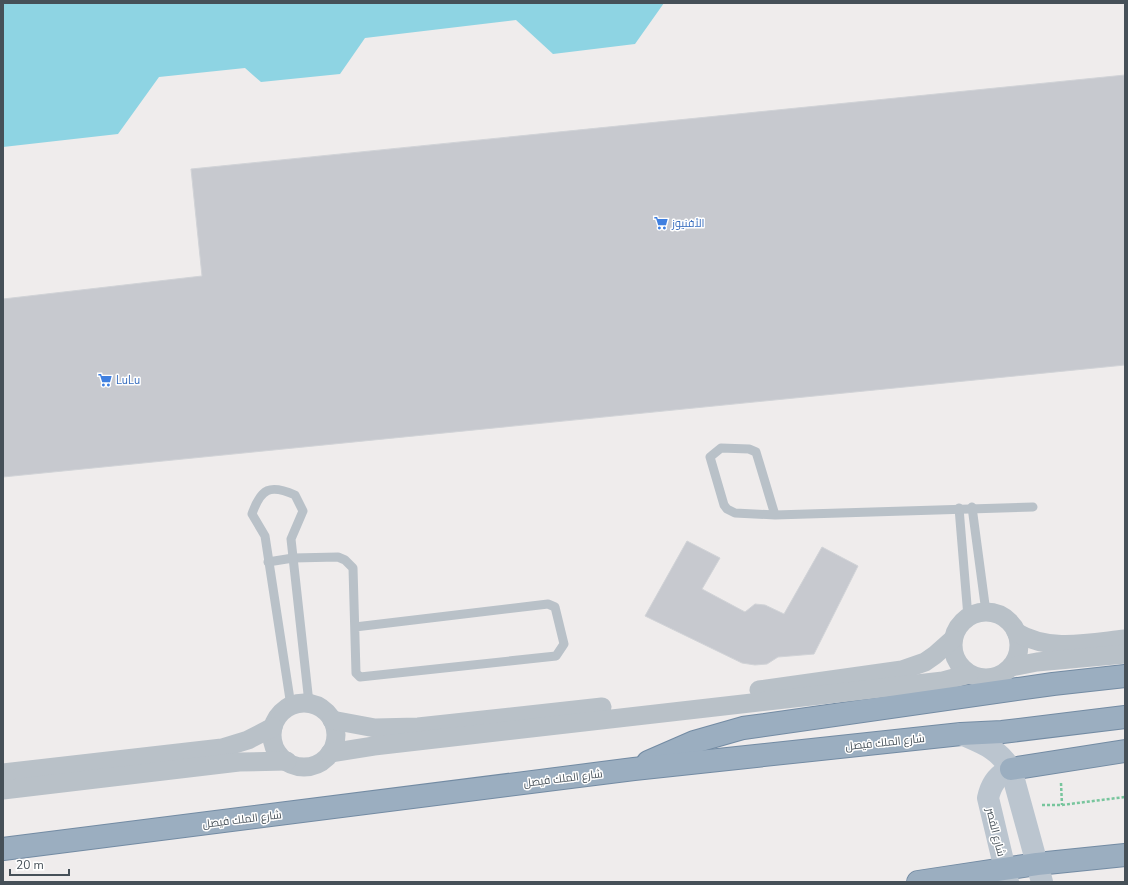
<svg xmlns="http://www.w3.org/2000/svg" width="1128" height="885" viewBox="0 0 1128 885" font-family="'Nunito Sans',Cairo,sans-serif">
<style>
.water{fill:#8ed4e3}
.building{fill:#c7c9cf;stroke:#d1d3d7}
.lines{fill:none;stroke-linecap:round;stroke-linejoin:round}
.trunk-casing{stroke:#738ba3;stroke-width:24}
.path{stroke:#78c59d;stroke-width:2.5;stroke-dasharray:3 2;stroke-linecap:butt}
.service{stroke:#b9c1c8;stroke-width:9}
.minor{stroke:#b9c1c8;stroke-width:19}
.secondary{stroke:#bbc5cf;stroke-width:22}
.trunk{stroke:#9baec0;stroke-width:22}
.labels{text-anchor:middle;stroke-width:3;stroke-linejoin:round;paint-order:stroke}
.shop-label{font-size:11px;fill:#366cbe;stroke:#fff;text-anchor:start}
.street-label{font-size:11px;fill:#465058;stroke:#fff}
</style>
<rect width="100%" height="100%" fill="#efecec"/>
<polygon class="water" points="3,3 664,3 635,44 553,54 516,20 365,38 340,74 261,82 245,68 159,77 118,134 3,147"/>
<g class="building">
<polygon points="1125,75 1125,365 3,477 3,299 202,276 191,169"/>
<polygon points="687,541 720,558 702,589 745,612 755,604 765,605 784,614 822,547 858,566 814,654 778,657 767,664 755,665 742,663 645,616"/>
</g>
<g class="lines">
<defs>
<g id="trunk">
<polyline points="648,762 694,742 743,728 1053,684 1125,676"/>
<polyline points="1011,769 1125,751"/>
<polyline points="3,849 634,769 961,734 1002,732 1125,717"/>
<polyline points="918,882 1037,864 1125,855"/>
</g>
</defs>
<use href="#trunk" class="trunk-casing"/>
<g class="path">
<polyline points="1061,783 1062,805"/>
<polyline points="1042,805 1062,805 1125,797"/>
</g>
<g class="service">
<polyline points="972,507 986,612"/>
<polyline points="959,508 968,617"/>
<polyline points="775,515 756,452 749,449 721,448 710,457 724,505 727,509 735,513 775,515 1033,507"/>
<polyline points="268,562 293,558 338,557 345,560 353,568 356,673 360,677 556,656 564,644 555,607 548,604 355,627"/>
<path d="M291,706L265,536L252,514C261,488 270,484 295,495L303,511L291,539L309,703"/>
</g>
<g class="minor">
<circle cx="986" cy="645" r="33"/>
<path d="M1016,632C1049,652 1088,643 1125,639"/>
<polyline points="1011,667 1037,662 1125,654"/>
<polyline points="759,690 902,670 925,662 935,655 953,639"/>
<circle cx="304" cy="735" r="32"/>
<polyline points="332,720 375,728 418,727 602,707"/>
<polyline points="330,753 374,746 943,681 969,674"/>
<polyline points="3,773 222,748 248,740 273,727"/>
<polyline points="3,790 239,762 287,761"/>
</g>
<g class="secondary">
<path d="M961,734C984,744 997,748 1011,769L1042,882"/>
<path d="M1008,882L988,798C991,784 998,774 1011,769"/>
</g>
<use href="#trunk" class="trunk"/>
</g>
<defs>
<symbol id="supermarket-bare" viewBox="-9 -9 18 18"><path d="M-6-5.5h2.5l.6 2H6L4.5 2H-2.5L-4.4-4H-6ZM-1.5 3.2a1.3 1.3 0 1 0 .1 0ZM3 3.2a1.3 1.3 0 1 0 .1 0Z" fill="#3f7fe0" stroke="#fff" stroke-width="2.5" paint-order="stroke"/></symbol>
</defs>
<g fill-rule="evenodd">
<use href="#supermarket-bare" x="651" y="213" width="20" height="20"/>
<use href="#supermarket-bare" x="95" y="370" width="20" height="20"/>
</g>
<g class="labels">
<g class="shop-label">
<text x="672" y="227">الأفنيوز</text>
<text x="116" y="384">LuLu</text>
</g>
<g class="street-label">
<text transform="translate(885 742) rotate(-6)" y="4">شارع الملك فيصل</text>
<text transform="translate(563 778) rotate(-7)" y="4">شارع الملك فيصل</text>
<text transform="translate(242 819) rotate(-7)" y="4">شارع الملك فيصل</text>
<text transform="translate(996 832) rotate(76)" y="4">شارع القصر</text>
</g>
</g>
<rect width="1128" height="885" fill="none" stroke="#465058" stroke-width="8"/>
<path d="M10 869v6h59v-6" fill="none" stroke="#465058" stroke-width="2"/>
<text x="16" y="869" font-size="12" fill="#465058" stroke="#ffffff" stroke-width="3" paint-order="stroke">20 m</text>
</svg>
